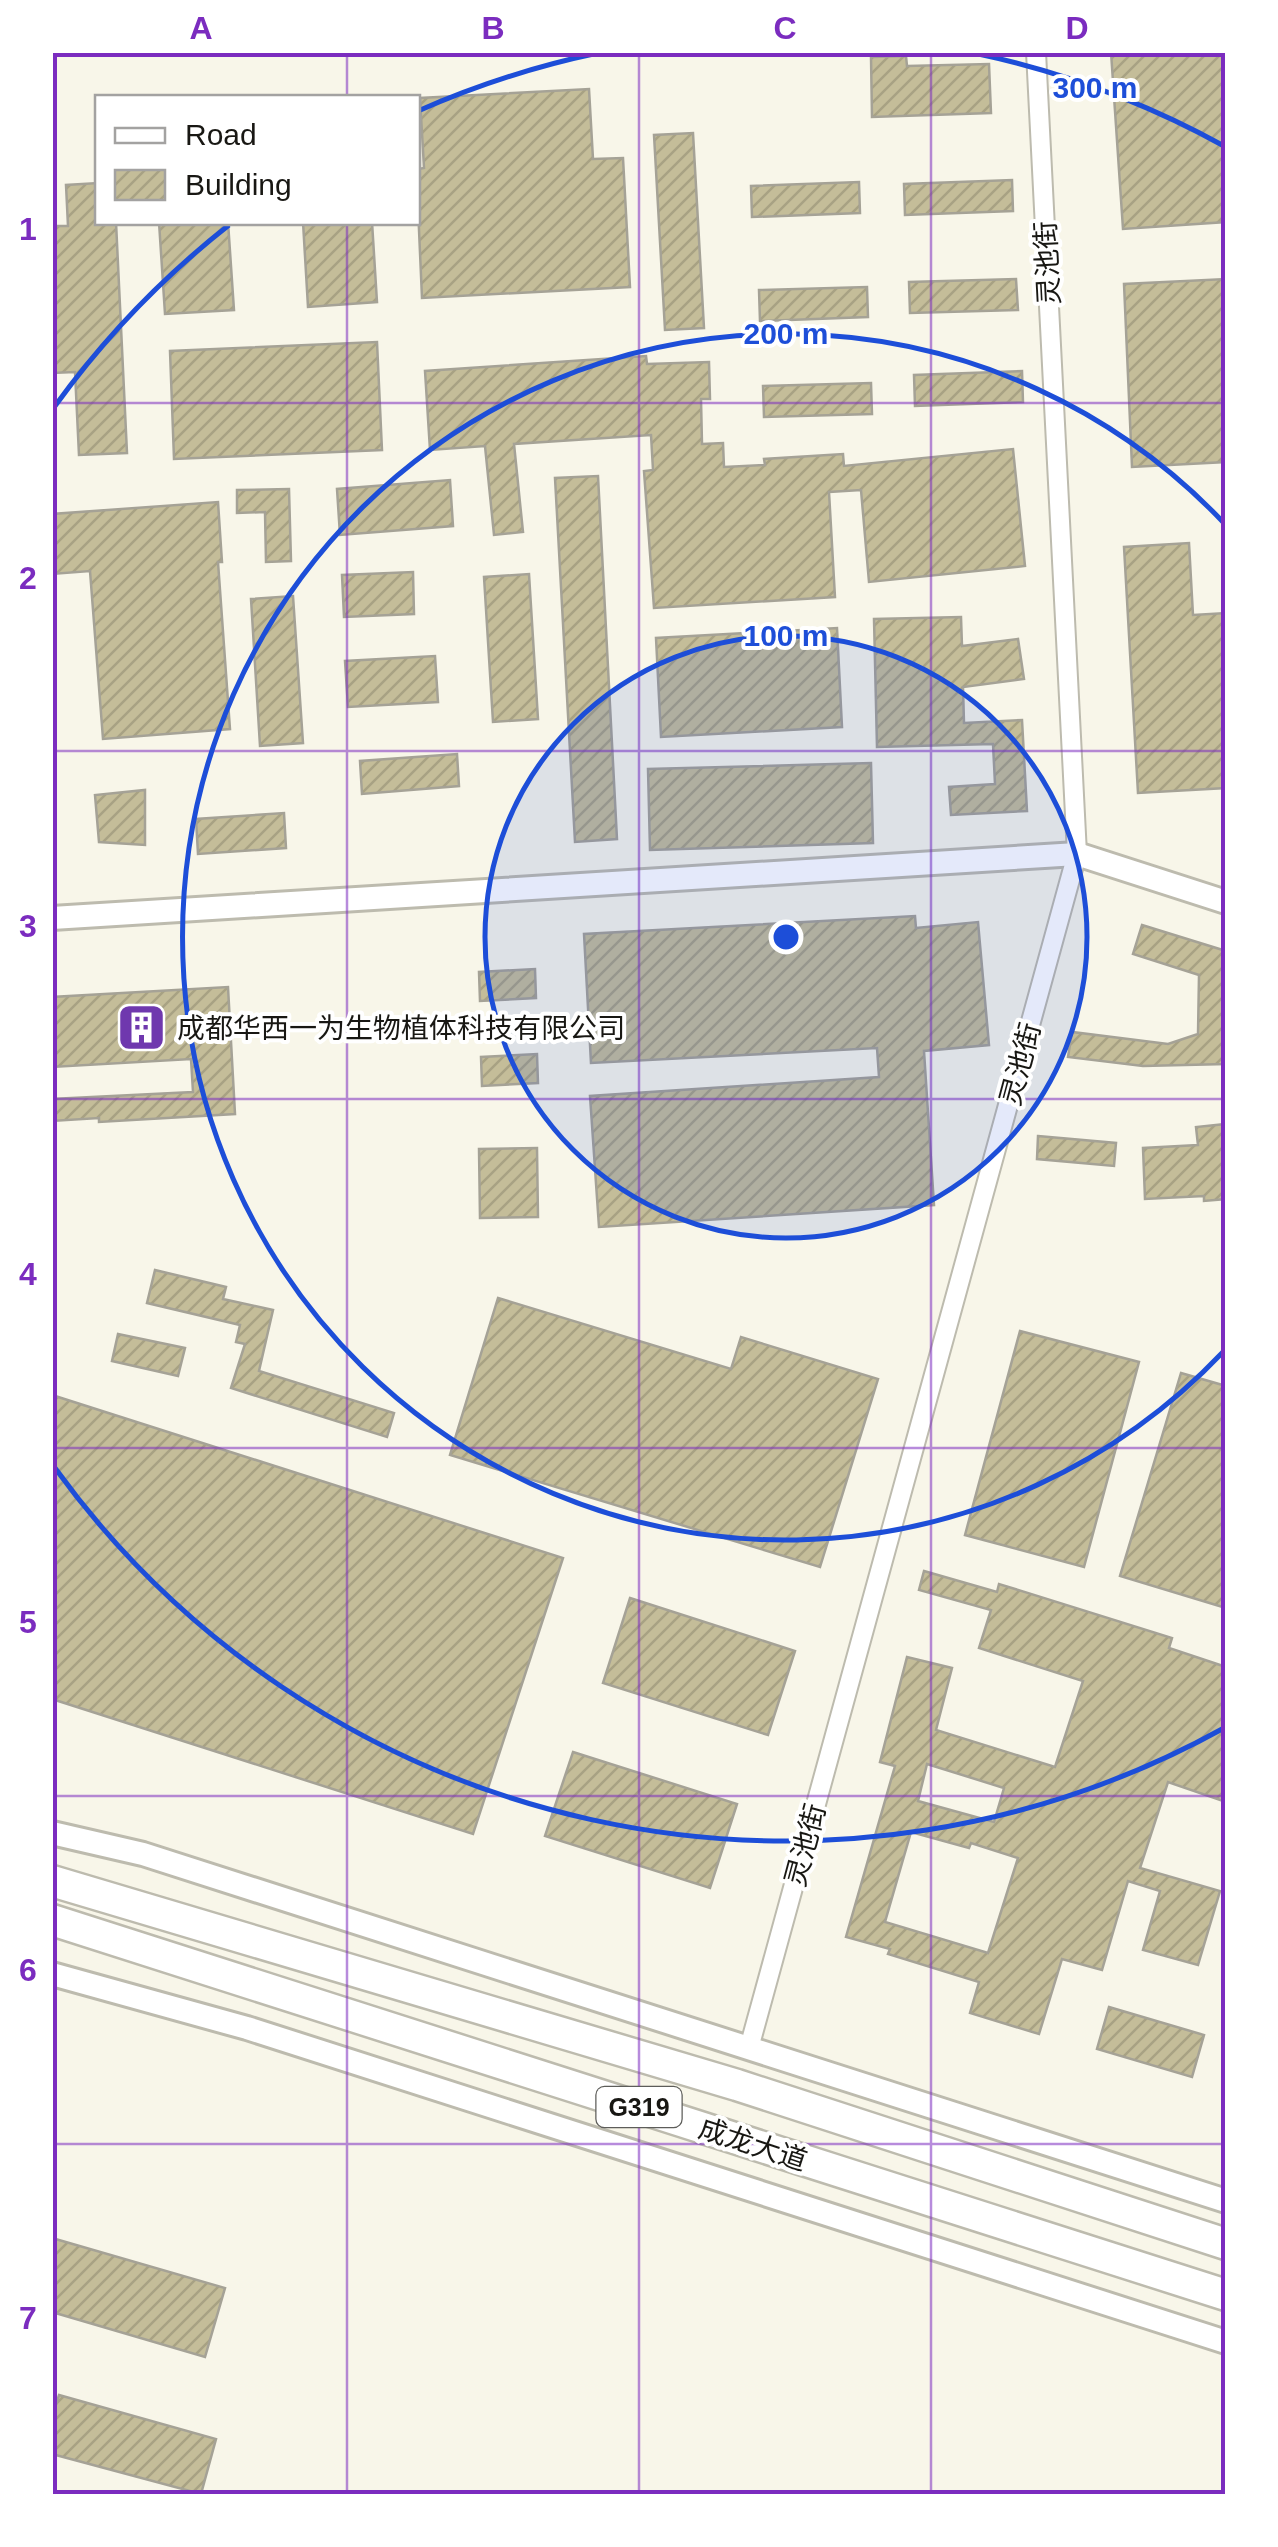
<svg xmlns="http://www.w3.org/2000/svg" width="1278" height="2547" viewBox="0 0 1278 2547" font-family="Helvetica,'Noto Sans SC',sans-serif">
<style>
.building{fill:url(#building-hatch);stroke:#a5a296;stroke-width:2.5;fill-rule:evenodd}
.lines{fill:none;stroke-linecap:round;stroke-linejoin:round}
.minor-casing{stroke:#bdbbae;stroke-width:22}
.tertiary-casing{stroke:#bdbbae;stroke-width:28}
.trunk-casing{stroke:#bdbbae;stroke-width:35}
.minor{stroke:#fff;stroke-width:18}
.tertiary{stroke:#fff;stroke-width:22}
.trunk{stroke:#fff;stroke-width:30}
.grid{fill:none;stroke:#7b2cbf;stroke-width:2.5;stroke-opacity:0.55}
.ring{fill:none;stroke:#1d4ed8;stroke-width:5}
.labels{text-anchor:middle;stroke-width:8;stroke-linejoin:round;paint-order:stroke}
.shield{fill:#fff;stroke:#5d5d5a;stroke-width:2.5}
.shield-label{font-size:25px;font-weight:bold;fill:#181713}
.street-label{font-size:28px;fill:#181713;stroke:#fff}
.poi-label{font-size:28px;fill:#181713;stroke:#fff;text-anchor:start}
.centre{fill:#1d4ed8;stroke:#fff;stroke-width:5}
.ring-label{font-size:30px;text-anchor:middle;font-weight:bold;fill:#1d4ed8;stroke:#fff;stroke-width:8;stroke-linejoin:round;paint-order:stroke}
.neatline{fill:none;stroke:#7b2cbf;stroke-width:4}
.grid-label{font-size:32px;text-anchor:middle;font-weight:bold;fill:#7b2cbf}
</style>
<defs>
<pattern id="building-hatch" width="6" height="6" patternUnits="userSpaceOnUse" patternTransform="scale(2.5)"><rect width="6" height="6" fill="#c4bd99"/><path d="M-1 1l2-2M0 6l6-6M5 7l2-2" fill="none" stroke="#a8a283"/></pattern>
</defs>
<rect width="100%" height="100%" fill="#f8f6e9"/>
<g class="building">
<polygon points="1111,52 1226,52 1226,222 1123,229"/>
<polygon points="906,56 907,66 989,64 991,113 872,117 871,57"/>
<polygon points="589,89 593,159 623,158 630,287 422,298 418,207 418,169 424,168 420,98"/>
<polygon points="693,133 704,328 665,330 654,135"/>
<polygon points="1012,180 1013,211 905,215 904,184"/>
<polygon points="859,182 860,213 752,217 751,186"/>
<polygon points="98,183 98,222 116,222 127,453 79,455 75,372 52,373 52,226 68,226 66,185"/>
<polygon points="159,222 228,222 234,310 165,314"/>
<polygon points="303,222 372,222 377,302 308,307"/>
<polygon points="1016,279 1018,310 910,313 909,282"/>
<polygon points="1226,279 1226,462 1132,467 1124,284"/>
<polygon points="867,287 868,317 760,321 759,290"/>
<polygon points="377,342 382,450 174,459 170,351"/>
<polygon points="646,356 647,364 709,362 710,399 701,399 702,444 723,443 724,467 765,465 764,459 843,454 844,466 1013,449 1025,566 869,582 861,490 829,492 835,597 654,608 644,471 653,470 651,435 514,444 523,532 494,535 485,446 430,450 425,371"/>
<polygon points="1022,371 1023,402 915,406 914,375"/>
<polygon points="871,383 872,414 764,417 763,386"/>
<polygon points="598,476 617,839 575,842 555,478"/>
<polygon points="450,480 453,526 340,535 337,489"/>
<polygon points="289,489 291,561 266,562 265,512 237,513 237,490"/>
<polygon points="218,502 222,562 218,562 230,729 103,739 90,571 52,574 52,514"/>
<polygon points="1189,543 1193,615 1226,613 1226,788 1138,793 1124,547"/>
<polygon points="413,572 414,614 344,617 342,575"/>
<polygon points="529,574 538,719 493,722 484,577"/>
<polygon points="293,596 303,743 260,746 251,599"/>
<polygon points="961,617 962,646 1018,639 1024,679 963,687 964,723 1022,720 1027,811 951,815 949,787 995,784 993,744 877,747 874,619"/>
<polygon points="837,628 842,727 661,737 656,638"/>
<polygon points="435,656 438,702 348,707 345,661"/>
<polygon points="457,754 459,786 362,794 360,761"/>
<polygon points="871,763 873,843 650,850 648,769"/>
<polygon points="145,790 145,845 99,842 95,795"/>
<polygon points="284,813 286,848 198,854 196,819"/>
<polygon points="915,916 916,928 978,922 989,1045 924,1051 934,1205 599,1227 590,1096 879,1077 877,1048 591,1063 584,934"/>
<polygon points="1142,925 1226,951 1226,1064 1143,1066 1068,1057 1072,1032 1168,1044 1198,1034 1199,975 1133,954"/>
<polygon points="535,969 536,998 480,1001 479,972"/>
<polygon points="228,987 235,1114 99,1122 99,1118 52,1121 52,1099 193,1092 191,1059 52,1067 52,997"/>
<polygon points="537,1054 538,1083 482,1086 481,1057"/>
<polygon points="1226,1124 1226,1199 1204,1201 1204,1196 1145,1199 1143,1148 1198,1145 1196,1127"/>
<polygon points="1038,1136 1116,1143 1114,1166 1037,1159"/>
<polygon points="537,1148 538,1217 480,1218 479,1149"/>
<polygon points="155,1270 226,1287 223,1299 273,1310 259,1371 394,1413 387,1437 231,1388 245,1344 236,1342 240,1325 147,1303"/>
<polygon points="498,1298 731,1369 741,1337 878,1379 820,1567 450,1455"/>
<polygon points="1020,1331 1139,1362 1084,1567 965,1535"/>
<polygon points="118,1334 185,1348 178,1376 112,1361"/>
<polygon points="1181,1373 1226,1386 1226,1608 1120,1576"/>
<polygon points="52,1395 563,1558 473,1834 52,1699"/>
<path d="M924,1571L997,1592L999,1584L1172,1638L1169,1648L1226,1667V1802L1168,1782L1140,1868L1220,1891L1198,1965L1143,1950L1160,1891L1128,1881L1102,1970L1062,1959L1039,2034L970,2013L979,1982L888,1954L890,1949L846,1937L895,1766L880,1762L907,1657L952,1668L936,1730L1055,1767L1083,1681L979,1648L991,1610L919,1590ZM927,1764L1004,1788L994,1822L918,1801ZM911,1832L969,1848L971,1843L1018,1858L988,1953L885,1922Z"/>
<polygon points="630,1598 795,1651 768,1735 603,1683"/>
<polygon points="573,1752 737,1804 710,1888 545,1836"/>
<polygon points="1109,2007 1204,2035 1192,2077 1097,2049"/>
<polygon points="52,2238 225,2288 205,2357 52,2312"/>
<polygon points="59,2395 216,2439 201,2494 52,2454 52,2417"/>
</g>
<g class="lines">
<defs>
<polyline id="minor" points="749,2048 1077,854 1036,52"/>
<g id="tertiary">
<polyline points="52,918 1077,854 1226,902"/>
<polyline points="52,1833 143,1854 1226,2201"/>
<polyline points="52,1974 247,2028 1226,2342"/>
</g>
<g id="trunk">
<polyline points="52,1881 737,2085 1226,2244"/>
<polyline points="52,1920 1226,2295"/>
</g>
</defs>
<use href="#minor" class="minor-casing"/>
<use href="#tertiary" class="tertiary-casing"/>
<use href="#trunk" class="trunk-casing"/>
<use href="#minor" class="minor"/>
<use href="#tertiary" class="tertiary"/>
<use href="#trunk" class="trunk"/>
</g>
<path class="grid" d="M347,52V98M639,52V2494M931,52V2494M347,222V2494M52,403H1226M52,751H1226M52,1099H1226M52,1448H1226M52,1796H1226M52,2144H1226"/>
<circle cx="786" cy="937" r="301" fill="#1d4ed8" fill-opacity=".12"/>
<g class="ring">
<circle cx="786" cy="937" r="301"/>
<path d="M1223 1352A603 603 0 1 1 1223 522"/>
<path d="M1224 1728A904 904 0 0 1 55 1468M55 406A904 904 0 0 1 229 225M418 111A904 904 0 0 1 598 53M974 53A904 904 0 0 1 1224 146"/>
</g>
<defs>
<symbol id="building-square" viewBox="-11 -11 22 22"><rect x="-9" y="-9" width="18" height="18" rx="4" fill="#6f38ae" stroke="#fff"/><path d="M-4-6H4V6H1V3H-1V6H-4ZM-2.5-4.3h1.7v1.8h-1.7ZM.8-4.3h1.7v1.8H.8ZM-2.5-1h1.7V.8h-1.7ZM.8-1h1.7V.8H.8Z" fill="#fff"/></symbol>
</defs>
<g fill-rule="evenodd">
<use href="#building-square" x="114" y="1000" width="55" height="55"/>
</g>
<g class="labels">
<rect class="shield" x="596.5" y="2087" width="85" height="40" rx="8"/>
<g class="shield-label">
<text x="639" y="2116">G319</text>
</g>
<g class="street-label">
<text transform="translate(1047 263) rotate(-93)" y="10">灵池街</text>
<text transform="translate(1020 1064) rotate(-75)" y="10">灵池街</text>
<text transform="translate(805 1845) rotate(-75)" y="10">灵池街</text>
<text transform="translate(753 2144) rotate(18)" y="10">成龙大道</text>
</g>
<g class="poi-label">
<text x="177" y="1038">成都华西一为生物植体科技有限公司</text>
</g>
</g>
<circle cx="786" cy="937" r="15" class="centre"/>
<g class="ring-label">
<text x="1095" y="98">300 m</text>
<text x="786" y="344">200 m</text>
<text x="786" y="646">100 m</text>
</g>
<rect width="1278" height="2547" fill="none" stroke="#ffffff" stroke-width="110"/>
<rect x="95" y="95" width="325" height="130" fill="#ffffff" stroke="#a3a2a1" stroke-width="2.5"/>
<rect x="115" y="128" width="50" height="15" fill="#ffffff" stroke="#a3a2a1" stroke-width="2.5"/>
<text x="185" y="145" font-size="30" fill="#181713">Road</text>
<rect x="115" y="170" width="50" height="30" fill="url(#building-hatch)" stroke="#a3a2a1" stroke-width="2.5"/>
<text x="185" y="195" font-size="30" fill="#181713">Building</text>
<rect x="55" y="55" width="1168" height="2437" class="neatline"/>
<g class="grid-label">
<text x="201" y="39">A</text>
<text x="493" y="39">B</text>
<text x="785" y="39">C</text>
<text x="1077" y="39">D</text>
<text x="28" y="240">1</text>
<text x="28" y="589">2</text>
<text x="28" y="937">3</text>
<text x="28" y="1285">4</text>
<text x="28" y="1633">5</text>
<text x="28" y="1981">6</text>
<text x="28" y="2329">7</text>
</g>
</svg>
